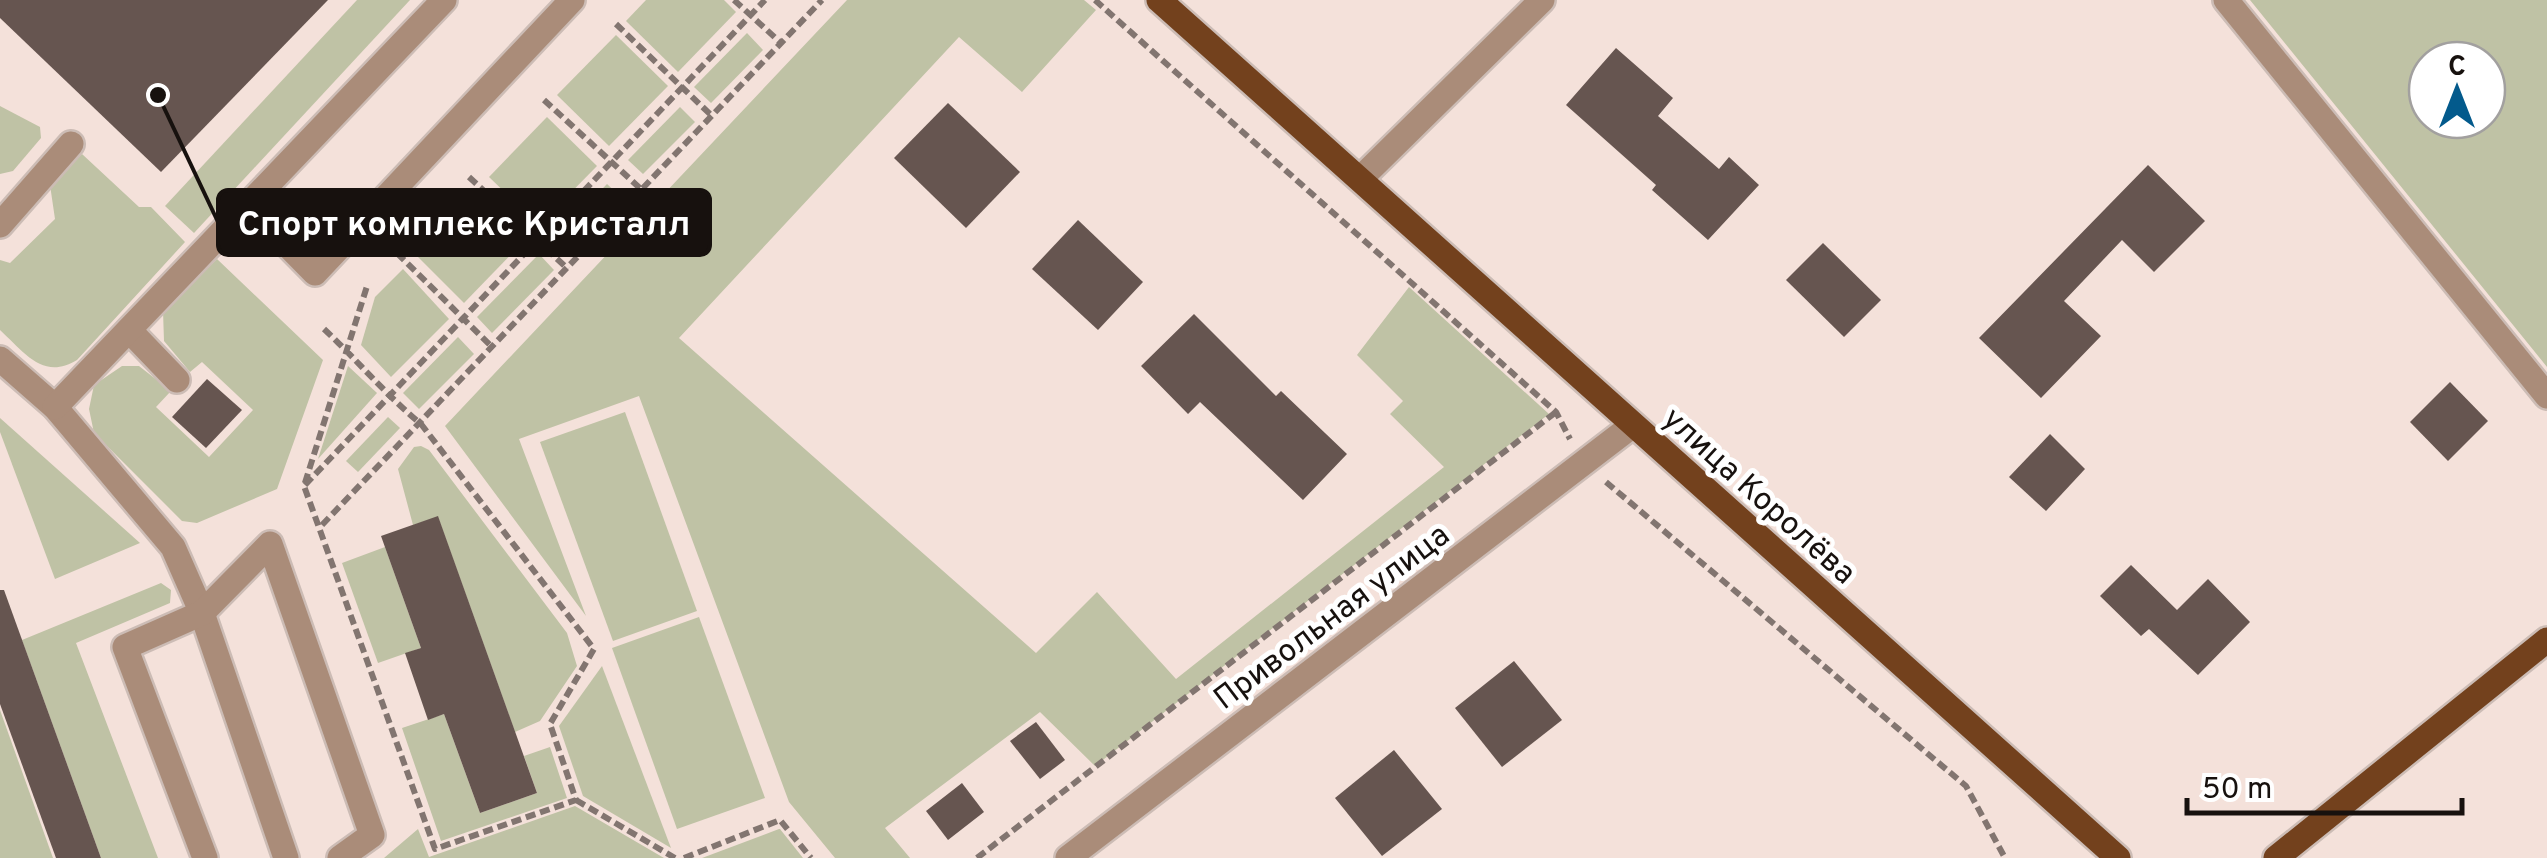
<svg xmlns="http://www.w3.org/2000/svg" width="2547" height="858" viewBox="0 0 2547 858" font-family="Overpass,sans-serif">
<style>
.green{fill:#bfc2a5;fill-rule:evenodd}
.building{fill:#665550}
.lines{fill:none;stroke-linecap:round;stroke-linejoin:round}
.minor-casing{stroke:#ccbcb5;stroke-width:30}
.major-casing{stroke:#ccbcb5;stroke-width:30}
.path{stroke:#827570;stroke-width:6;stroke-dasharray:10 5;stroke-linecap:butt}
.minor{stroke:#aa8c79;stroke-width:25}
.major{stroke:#73411d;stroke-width:25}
.labels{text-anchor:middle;stroke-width:10;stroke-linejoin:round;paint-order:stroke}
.street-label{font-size:32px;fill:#17110e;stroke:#fff}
.leader{fill:none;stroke:#17110e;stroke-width:4}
.callout-dot{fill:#17110e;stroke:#fff;stroke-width:4}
.callout{fill:#17110e;stroke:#17110e;stroke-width:4}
.callout-label{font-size:35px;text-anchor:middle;font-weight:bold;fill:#fff}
</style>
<rect width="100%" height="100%" fill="#f4e1da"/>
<g class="green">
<polygon points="357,0 410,0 194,233 165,206"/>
<polygon points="646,0 724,0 736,12 678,72 626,21"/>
<polygon points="847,0 1084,0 1096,10 1022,92 959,37 679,338 1036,653 1097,592 1176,679 1444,467 1390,414 1403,401 1357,355 1409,287 1549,414 1095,766 1040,712 885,828 910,858 835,858 789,802 639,396 519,439 586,616 445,426"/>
<path d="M2250,0H2547V367ZM2487,60V120H2427V60Z"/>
<polygon points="747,33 763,50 711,103 694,87"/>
<polygon points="616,35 668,86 609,146 557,95"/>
<polygon points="0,106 40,127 41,138 13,171 0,174"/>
<polygon points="680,107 695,122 643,174 628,160"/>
<polygon points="547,117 597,166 539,225 489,177"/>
<path d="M82,154L139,207H151L185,242L77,360C43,381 24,352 0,330V260L10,263L55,219L50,185Z"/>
<polygon points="607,184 621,197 566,253 553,240"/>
<polygon points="476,192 525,240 464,303 415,254"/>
<polygon points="539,254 554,270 492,333 477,317"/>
<polygon points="217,259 323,360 277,489 197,523 182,521 94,433 89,409 94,385 122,366 139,366 171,391 156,407 209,457 253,410 202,362 190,372 164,341 163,311"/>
<polygon points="403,269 449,319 391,377 361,345 375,297"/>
<polygon points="458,337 474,354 419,409 403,393"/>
<polygon points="348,366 377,393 318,459"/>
<polygon points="625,412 697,611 613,641 540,442"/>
<polygon points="388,417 400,428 358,472 346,461"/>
<polygon points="0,418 140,543 55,579 0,432"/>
<polygon points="421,446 429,450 567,633 577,666 540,721 515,732 438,517 413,525 398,469 414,447"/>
<polygon points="385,547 421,648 378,663 342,563"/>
<polygon points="161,583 171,590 170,603 76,643 158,858 101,858 22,640"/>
<polygon points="699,617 765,798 677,829 612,648"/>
<polygon points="602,666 671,848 583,796 559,726"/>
<polygon points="0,710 53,858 0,858"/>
<polygon points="444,714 480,813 537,793 524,756 550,747 567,798 441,841 402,728"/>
<polygon points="575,806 664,858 384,858 418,829 429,857"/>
<polygon points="780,829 803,858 702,858 779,829"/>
</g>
<g class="building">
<polygon points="0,0 328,0 161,172 0,18"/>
<polygon points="1616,48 1673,98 1658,116 1719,169 1729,157 1759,185 1708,240 1652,190 1656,185 1566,105"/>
<polygon points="948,103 1020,172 966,228 894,158"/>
<polygon points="2148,165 2205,221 2154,272 2122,240 2064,301 2101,336 2041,398 1979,338"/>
<polygon points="1078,220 1143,282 1098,330 1032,269"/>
<polygon points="1823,243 1881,300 1844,337 1786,280"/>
<polygon points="1194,314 1276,396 1281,391 1347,454 1303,500 1200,402 1188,414 1141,366"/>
<polygon points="207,379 242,410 206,448 172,417"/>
<polygon points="2450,382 2488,421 2448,461 2410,422"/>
<polygon points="2050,434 2085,469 2046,511 2009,477"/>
<polygon points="438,516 537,793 480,813 444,714 428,720 405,653 421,648 381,536"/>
<polygon points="2131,565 2177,610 2208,579 2250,622 2198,675 2149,629 2141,636 2100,596"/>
<polygon points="0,590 4,590 101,858 56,858 0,704"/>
<polygon points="1514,661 1562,720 1502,767 1455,708"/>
<polygon points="1036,722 1065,760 1040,779 1010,741"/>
<polygon points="1394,750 1442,809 1382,856 1335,798"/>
<polygon points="962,783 984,812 948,840 926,811"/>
</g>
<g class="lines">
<defs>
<g id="minor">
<polyline points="2226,0 2547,396"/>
<polyline points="1360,179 1542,0"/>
<polyline points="248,205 315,273 572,0"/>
<polyline points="0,225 71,144"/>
<polyline points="129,330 177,380"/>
<polyline points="0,359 55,407 173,547 202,613 286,858"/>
<polyline points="55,407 444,0"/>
<polyline points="205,858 125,647 202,613 270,544 372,835 340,858"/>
<polyline points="1068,858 1633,425"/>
</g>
<g id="major">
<polyline points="1159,0 2118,858"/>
<polyline points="2276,858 2547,640"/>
</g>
</defs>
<use href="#minor" class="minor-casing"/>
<use href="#major" class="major-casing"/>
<g class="path">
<polyline points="734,0 781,43"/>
<polyline points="1095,0 1556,412 1570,439"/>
<polyline points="616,24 712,116"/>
<polyline points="544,100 642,190"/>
<polyline points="469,177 568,269"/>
<polyline points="397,253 493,348"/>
<path d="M324,329C357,360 386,395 421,424L594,649L550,724L576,800L435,849L304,486L368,283"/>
<polyline points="1606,482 1966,786 2005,858"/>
<polyline points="305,485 765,0"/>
<polyline points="322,525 822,0"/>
<polyline points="576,800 675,858"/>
<polyline points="684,858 780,820 811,858"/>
<polyline points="977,858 1556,412"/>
</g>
<use href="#minor" class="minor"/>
<use href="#major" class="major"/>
</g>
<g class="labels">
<g class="street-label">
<text transform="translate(1760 495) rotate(42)" y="11">улица Королёва</text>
<text transform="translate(1331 616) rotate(-37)" y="11">Привольная улица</text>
</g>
</g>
<path class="leader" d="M158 95L218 222"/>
<circle class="callout-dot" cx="158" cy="95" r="10"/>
<rect class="callout" x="218" y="190" width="492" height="65" rx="10"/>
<g class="callout-label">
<text x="464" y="235">Спорт комплекс Кристалл</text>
</g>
<g transform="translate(2457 90)"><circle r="48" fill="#ffffff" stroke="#a2a09f" stroke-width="2.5"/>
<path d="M0-8L18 38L0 25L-18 38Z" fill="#035a8c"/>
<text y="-15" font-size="28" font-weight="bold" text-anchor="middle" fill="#17110e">С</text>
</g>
<path d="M2187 798v15h275v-15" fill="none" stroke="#17110e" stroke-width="5"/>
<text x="2202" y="798" font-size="30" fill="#17110e" stroke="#ffffff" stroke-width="8" paint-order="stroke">50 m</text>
</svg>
